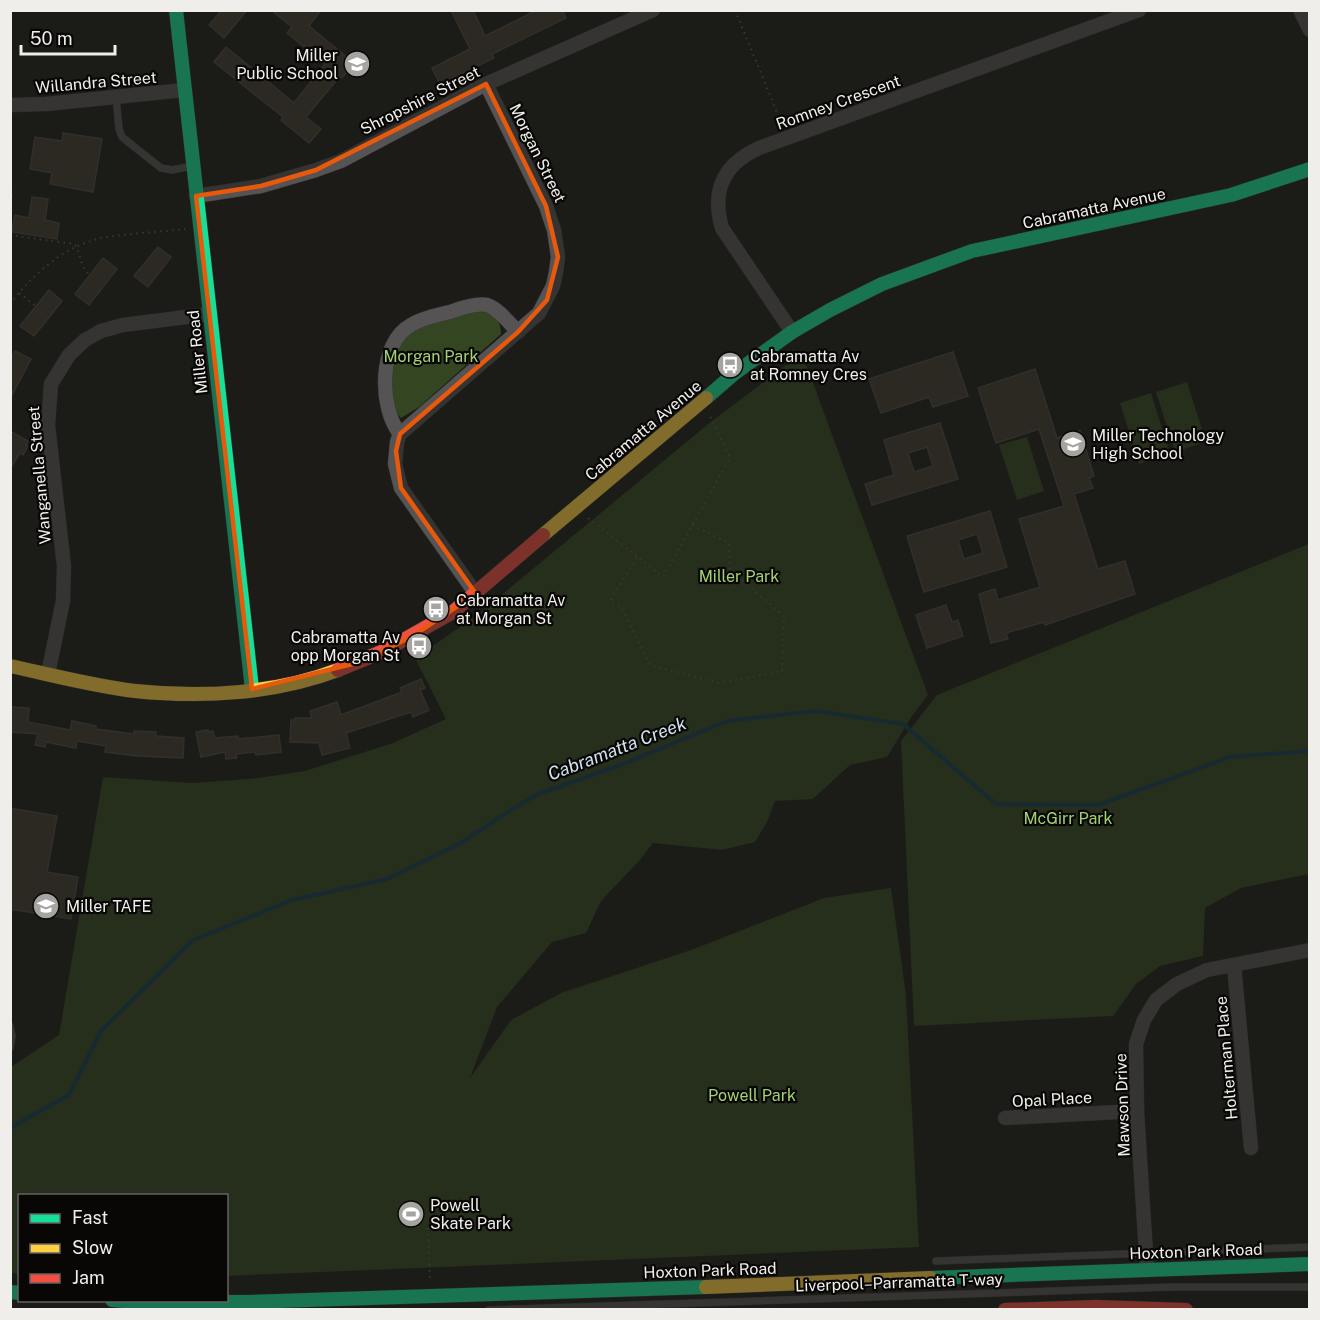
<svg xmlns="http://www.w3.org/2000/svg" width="1320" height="1320" viewBox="0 0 1320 1320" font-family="'Public Sans',sans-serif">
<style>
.green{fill:#344522}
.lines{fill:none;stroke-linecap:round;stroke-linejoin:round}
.stream{stroke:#133d50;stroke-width:4}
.building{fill:#40382f;stroke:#4a4846;stroke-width:1.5;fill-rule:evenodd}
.lane-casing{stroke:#393936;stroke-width:8}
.street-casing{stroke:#393936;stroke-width:15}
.fast-casing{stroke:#393936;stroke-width:15}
.slow-casing{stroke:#393936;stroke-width:15}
.jam-casing{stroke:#393936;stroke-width:15}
.path{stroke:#5a5959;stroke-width:2;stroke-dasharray:1.5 4.5;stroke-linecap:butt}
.lane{stroke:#555353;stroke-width:7}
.street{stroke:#555353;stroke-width:14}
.fast{stroke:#16e098;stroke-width:14}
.slow{stroke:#ffcf43;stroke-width:14}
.jam{stroke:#f24e42;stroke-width:14}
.marked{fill:none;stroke:#e8590c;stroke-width:4.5;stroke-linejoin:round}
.labels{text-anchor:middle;stroke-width:4.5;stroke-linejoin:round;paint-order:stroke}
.poi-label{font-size:16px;fill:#efeeea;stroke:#080705;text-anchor:start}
.street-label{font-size:16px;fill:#efeeea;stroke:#080705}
.park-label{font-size:16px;fill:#a3d273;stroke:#080705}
.water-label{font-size:18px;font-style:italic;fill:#d0e4f0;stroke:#080705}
</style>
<rect width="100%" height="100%" fill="#1c1b18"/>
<g class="green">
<path d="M479,309C492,313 501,319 501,334L419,407L401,418L396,412L391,389V360L407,335L419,327Z"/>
<polygon points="802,353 928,695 912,716 887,757 850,765 813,799 775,801 767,822 755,842 722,850 653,843 639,861 601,901 586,933 552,942 497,1007 470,1078 511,1020 561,993 691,950 824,898 891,888 906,995 919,1247 227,1276 226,1196 20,1196 19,1274 11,1273 11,1067 59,1035 103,777 192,783 258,778 305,771 393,743 446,719 415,658 476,616 707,425"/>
<polygon points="1187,382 1206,442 1175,452 1156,392"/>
<polygon points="1151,393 1170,454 1139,464 1120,403"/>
<polygon points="1027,437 1044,491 1017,500 999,445"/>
<polygon points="1309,544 1309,874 1241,888 1205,908 1203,956 1160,966 1136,984 1113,1016 914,1026 901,741 937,695"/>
</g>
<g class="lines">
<polyline class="stream" points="10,1128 69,1095 101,1031 193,940 292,900 387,879 461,843 512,809 538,794 621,765 727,721 816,711 903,724 996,804 1098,805 1230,757 1310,751"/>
</g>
<g class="building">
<polygon points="222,10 247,10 224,38 209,25"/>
<polygon points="271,10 321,10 309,26 354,63 342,78 340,76 306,117 321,129 309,143 281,120 283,117 214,62 226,47 294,103 325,64 287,33 292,27"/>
<polygon points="451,10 473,10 485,36 537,10 562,10 566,18 492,54 494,58 440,84 432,68 470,49"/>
<polygon points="63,133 102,139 93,192 50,184 52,173 30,169 35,137 62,141"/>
<polygon points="32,197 48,199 45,220 59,223 57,239 12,232 15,215 29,218"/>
<polygon points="158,247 171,257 148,287 134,276"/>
<polygon points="103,258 117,269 89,305 75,294"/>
<polygon points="49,290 62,301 34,336 20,326"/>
<polygon points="15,351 31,359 10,399 10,360"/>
<polygon points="953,352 968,396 933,407 929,397 881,413 869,379"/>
<polygon points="1035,369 1057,438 1080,431 1094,476 1089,478 1093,488 1074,494 1098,569 1125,561 1135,594 1045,625 1044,622 1006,633 1008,639 991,643 979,594 995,589 998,600 1040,587 1019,519 1064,506 1039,429 996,443 978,388"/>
<path d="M940,423L958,479L872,505L865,484L894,475L884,440ZM927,447L933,466L914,472L908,453Z"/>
<polygon points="10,431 28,441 26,445 28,446 23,455 20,453 10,469"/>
<path d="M990,511L1007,567L924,592L907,536ZM977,534L983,553L964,559L958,540Z"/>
<polygon points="946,605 952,622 958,620 963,636 927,648 916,615"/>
<polygon points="421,679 425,688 420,690 429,710 413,717 411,712 346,733 350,748 322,755 319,743 290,742 291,720 295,720 295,718 312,718 310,711 337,702 341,715 402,692 400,688"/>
<polygon points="11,707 29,708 28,722 70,730 72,721 96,726 96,729 134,734 134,731 156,732 156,736 184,738 183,758 137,756 105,752 106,746 77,741 76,748 46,742 45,747 35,745 38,734 10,732"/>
<polygon points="208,730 208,732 213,731 215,738 238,736 239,739 279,735 281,752 256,755 255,752 236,754 237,758 226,759 225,752 201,757 196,732"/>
<polygon points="10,808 57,816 47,872 78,877 71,919 10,909"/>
</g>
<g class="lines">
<defs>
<g id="lane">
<polyline points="116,97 119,129 122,137 161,168 172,170 192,166"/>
<polyline points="10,1026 12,1036 10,1048"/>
<polyline points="936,1261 1310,1247"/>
<polyline points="489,1310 1172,1287 1310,1287"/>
</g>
<g id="street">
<polyline points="1300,10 1310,30"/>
<polyline points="10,105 46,104 184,90"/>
<polyline points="196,196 261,186 316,170 341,161 486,84 653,10"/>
<path d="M792,332L722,228C711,190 724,164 759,148L1139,10"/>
<path d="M400,434C379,408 378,343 411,325C422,318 438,315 450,312C461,308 476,303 487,305C499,309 510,324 518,332"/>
<polyline points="476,594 401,488 395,464 397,442 400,434 539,313 553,286 556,272 558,257 554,230 546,206 486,84"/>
<polyline points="48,674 63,601 64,566 48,425 51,384 69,355 85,340 101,331 123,325 210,314"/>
<polyline points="1234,965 1251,1148"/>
<polyline points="1005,1118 1137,1111"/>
<polyline points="1147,1270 1137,1111 1136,1044 1144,1020 1156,1000 1177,984 1207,970 1310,950"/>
</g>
<g id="fast">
<polyline points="176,10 252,689"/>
<polyline points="706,398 735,373 792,332 830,310 882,284 972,251 1231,195 1310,169"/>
<polyline points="930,1278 1310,1264"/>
<polyline points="10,1292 20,1293"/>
<polyline points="112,1300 136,1302 249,1302 706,1287"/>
</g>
<g id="slow">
<polyline points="543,535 706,398"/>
<path d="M10,666C52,675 93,686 135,691C202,698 275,694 338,670"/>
<polyline points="706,1287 930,1278"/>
</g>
<g id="jam">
<polyline points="338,670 384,651 453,612 543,535"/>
<polyline points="1005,1310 1096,1307 1186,1310"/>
</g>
</defs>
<use href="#lane" class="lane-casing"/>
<use href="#street" class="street-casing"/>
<use href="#fast" class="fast-casing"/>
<use href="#slow" class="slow-casing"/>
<use href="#jam" class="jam-casing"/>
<g class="path">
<polyline points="735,10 783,127"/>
<polyline points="10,203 13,191"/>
<path d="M10,235L74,244C83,255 77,263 90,275"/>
<polyline points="19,293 36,306"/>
<path d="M10,304C34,273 66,244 107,237C132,233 159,232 185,229"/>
<polyline points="588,518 663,577 730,458 710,416"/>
<polyline points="637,558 610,601 621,607 650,665 719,683 782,671 784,616 730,570 729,543 692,525"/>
<polyline points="428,1228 430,1279"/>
</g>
<use href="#lane" class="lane"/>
<use href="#street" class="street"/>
<use href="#fast" class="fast"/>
<use href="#slow" class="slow"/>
<use href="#jam" class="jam"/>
</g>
<path d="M0 0H1320V1320H0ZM486,84L546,206L558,257L547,300L518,332L400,434L396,451L401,488L476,594L413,636L360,662L252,689L196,196L261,186L316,170Z" fill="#1c1b18" fill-opacity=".55" fill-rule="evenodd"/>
<path class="marked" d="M486,84L546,206L558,257L547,300L518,332L400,434L396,451L401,488L476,594L413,636L360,662L252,689L196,196L261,186L316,170Z"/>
<defs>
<symbol id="school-disc" viewBox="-11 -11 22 22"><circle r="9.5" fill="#a5a4a0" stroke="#080705"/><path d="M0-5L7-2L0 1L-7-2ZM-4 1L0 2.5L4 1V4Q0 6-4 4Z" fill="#fff"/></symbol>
<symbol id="bus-disc" viewBox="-11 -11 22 22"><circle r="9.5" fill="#a5a4a0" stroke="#080705"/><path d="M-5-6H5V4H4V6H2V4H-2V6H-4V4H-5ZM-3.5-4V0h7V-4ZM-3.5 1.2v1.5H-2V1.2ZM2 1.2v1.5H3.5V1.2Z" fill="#fff"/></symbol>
<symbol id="university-disc" viewBox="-11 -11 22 22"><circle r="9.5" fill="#a5a4a0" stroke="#080705"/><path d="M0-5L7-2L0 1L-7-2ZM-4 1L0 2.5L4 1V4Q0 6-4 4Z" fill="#fff"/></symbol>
<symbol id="stadium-disc" viewBox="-11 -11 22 22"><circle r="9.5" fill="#a5a4a0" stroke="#080705"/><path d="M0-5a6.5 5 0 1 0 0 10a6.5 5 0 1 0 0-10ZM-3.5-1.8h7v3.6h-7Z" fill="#fff"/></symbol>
</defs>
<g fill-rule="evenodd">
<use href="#school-disc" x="342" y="49" width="30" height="30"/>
<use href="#bus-disc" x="715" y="350" width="30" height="30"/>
<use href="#school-disc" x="1058" y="429" width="30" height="30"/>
<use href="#bus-disc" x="421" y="594" width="30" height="30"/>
<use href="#bus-disc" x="404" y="631" width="30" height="30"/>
<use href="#university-disc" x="31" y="891" width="30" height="30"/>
<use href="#stadium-disc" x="396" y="1199" width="30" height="30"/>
</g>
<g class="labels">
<g class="poi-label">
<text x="338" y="61" text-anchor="end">Miller<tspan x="338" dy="18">Public School</tspan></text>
<text x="750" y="362">Cabramatta Av<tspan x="750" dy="18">at Romney Cres</tspan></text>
<text x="1092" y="441">Miller Technology<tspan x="1092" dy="18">High School</tspan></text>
<text x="456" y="606">Cabramatta Av<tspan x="456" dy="18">at Morgan St</tspan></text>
<text x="400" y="643" text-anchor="end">Cabramatta Av<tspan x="400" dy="18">opp Morgan St</tspan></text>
<text x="66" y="912">Miller TAFE</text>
<text x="430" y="1211">Powell<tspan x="430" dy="18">Skate Park</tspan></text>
</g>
<g class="street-label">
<text transform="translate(96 82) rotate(-5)" y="6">Willandra Street</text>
<text transform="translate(420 100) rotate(-27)" y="6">Shropshire Street</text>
<text transform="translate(838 102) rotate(-20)" y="6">Romney Crescent</text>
<text transform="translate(538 153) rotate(64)" y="6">Morgan Street</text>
<text transform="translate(1094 208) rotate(-12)" y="6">Cabramatta Avenue</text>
<text transform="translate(197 352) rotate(-96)" y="6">Miller Road</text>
<text transform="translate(643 430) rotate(-40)" y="6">Cabramatta Avenue</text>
<text transform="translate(39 475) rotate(-95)" y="6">Wanganella Street</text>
<text transform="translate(1226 1058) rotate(-95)" y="6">Holterman Place</text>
<text transform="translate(1052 1099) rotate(-3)" y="6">Opal Place</text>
<text transform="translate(1122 1105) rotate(-92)" y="6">Mawson Drive</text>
<text transform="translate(1196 1251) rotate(-2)" y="6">Hoxton Park Road</text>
<text transform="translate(710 1270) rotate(-2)" y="6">Hoxton Park Road</text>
<text transform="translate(899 1282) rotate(-2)" y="6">Liverpool–Parramatta T-way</text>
</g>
<g class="park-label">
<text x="431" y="362">Morgan Park</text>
<text x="739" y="582">Miller Park</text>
<text x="1068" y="824">McGirr Park</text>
<text x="752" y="1101">Powell Park</text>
</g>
<g class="water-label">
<text transform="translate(617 749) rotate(-21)" y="6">Cabramatta Creek</text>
</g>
</g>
<rect width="1320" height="1320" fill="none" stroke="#efeeea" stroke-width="24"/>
<rect x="18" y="1194" width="210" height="108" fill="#080705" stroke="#646361" stroke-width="1.5"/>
<rect x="30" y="1214" width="30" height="9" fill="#16e098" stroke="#646361" stroke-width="1.5"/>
<text x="72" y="1224" font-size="18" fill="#efeeea">Fast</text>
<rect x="30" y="1244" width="30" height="9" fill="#ffcf43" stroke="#646361" stroke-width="1.5"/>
<text x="72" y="1254" font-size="18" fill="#efeeea">Slow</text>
<rect x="30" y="1274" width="30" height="9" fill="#f24e42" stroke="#646361" stroke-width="1.5"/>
<text x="72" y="1284" font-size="18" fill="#efeeea">Jam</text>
<path d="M21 45v9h94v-9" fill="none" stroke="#efeeea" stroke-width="3"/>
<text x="30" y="45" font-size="18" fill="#efeeea" stroke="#080705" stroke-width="4.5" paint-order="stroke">50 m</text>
</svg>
